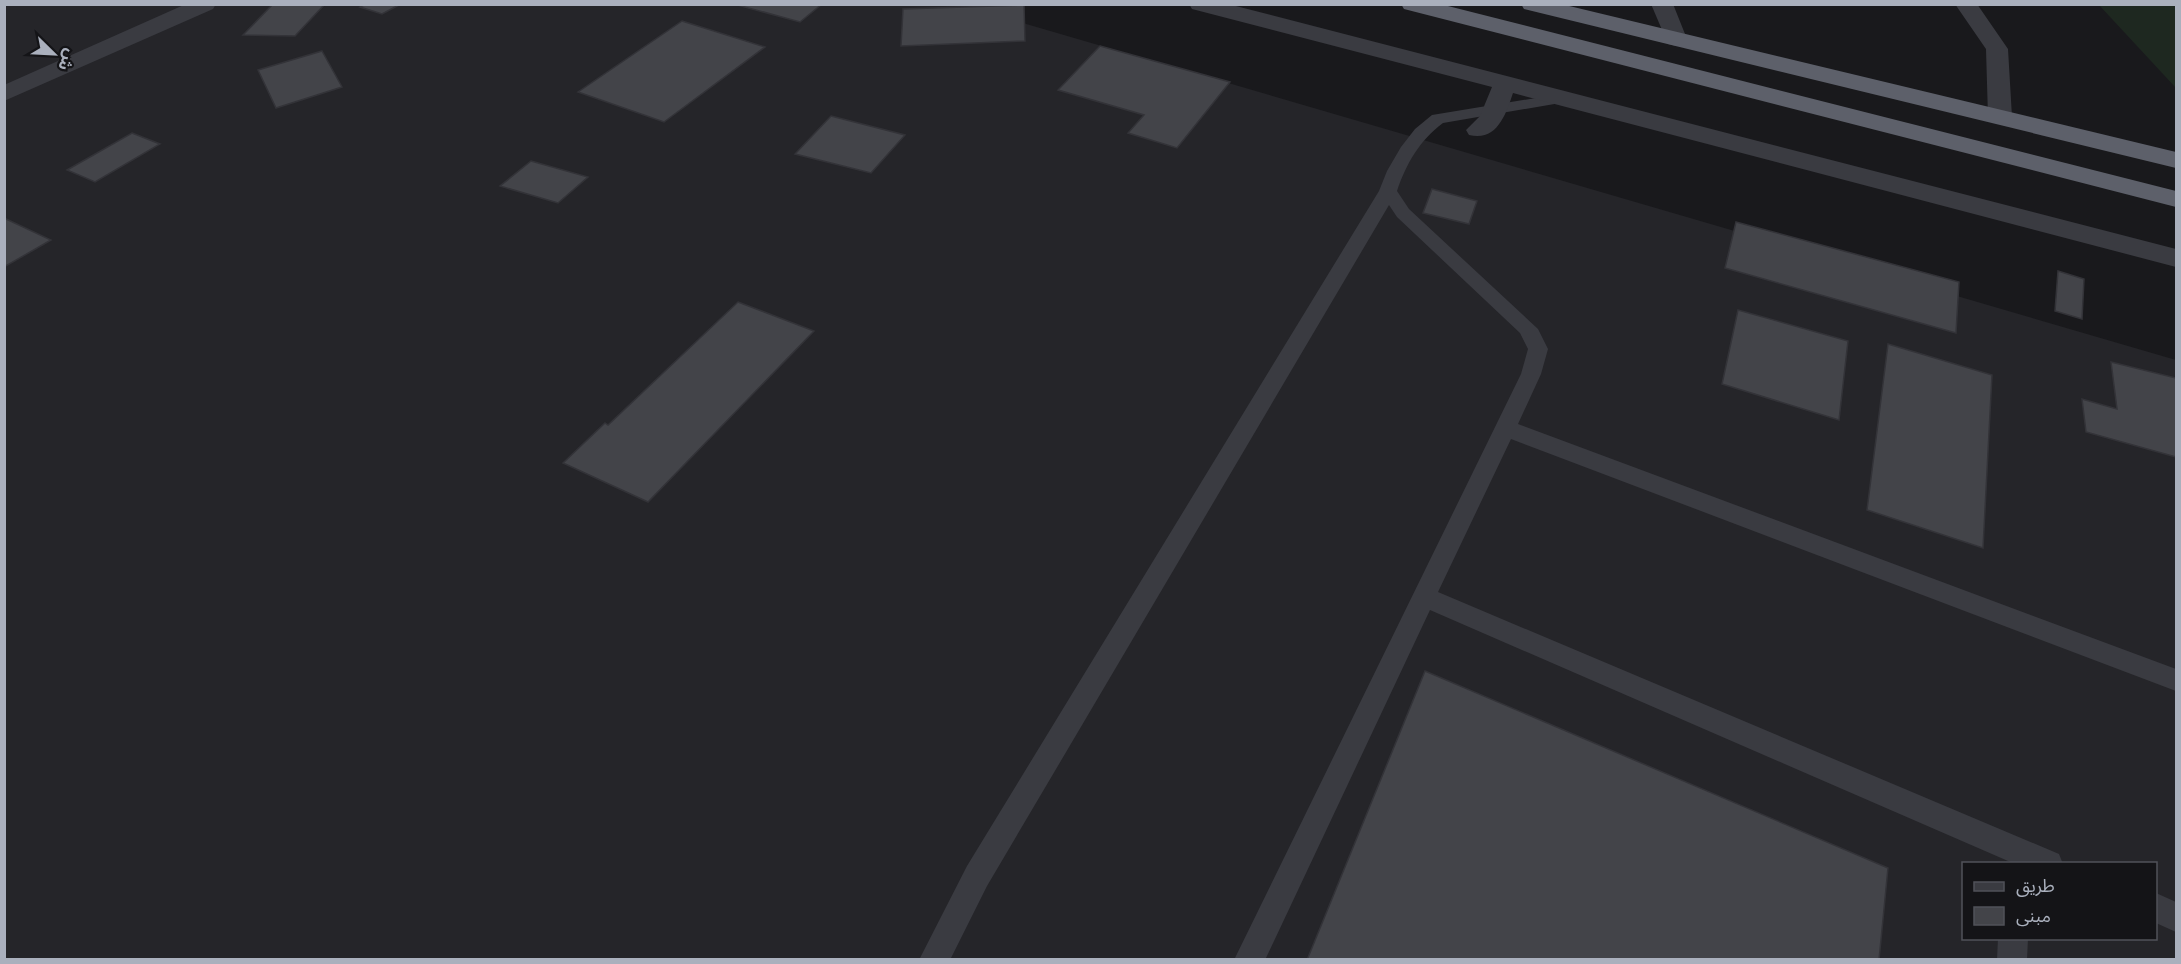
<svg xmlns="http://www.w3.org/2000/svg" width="2181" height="964" viewBox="0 0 2181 964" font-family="Manrope,'Noto Sans Arabic',sans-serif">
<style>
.built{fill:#252529;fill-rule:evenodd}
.green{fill:#1e2820}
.building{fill:#434449;stroke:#333338;stroke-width:1.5}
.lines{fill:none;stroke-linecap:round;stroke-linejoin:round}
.service{fill:#3a3b41;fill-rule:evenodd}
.minor{fill:#3a3b41;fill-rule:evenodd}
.trunk{fill:#5d606a;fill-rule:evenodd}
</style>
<rect width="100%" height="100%" fill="#19191c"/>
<path class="built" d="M5,5H961L2176,360V959L5,960ZM1964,864H2156V938H1964Z"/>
<polygon class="green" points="2099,5 2176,5 2176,88"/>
<g class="building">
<polygon points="273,4 325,4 295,36 243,35"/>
<polygon points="366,4 398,4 399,5 382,14 360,7"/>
<polygon points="734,4 822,4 800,22"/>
<polygon points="1024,5 1025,41 901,46 903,9"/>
<polygon points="682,21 765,47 664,122 578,92"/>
<polygon points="1100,46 1230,82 1177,148 1128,133 1144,115 1058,90"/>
<polygon points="322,51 342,87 276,108 258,70"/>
<polygon points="831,116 905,135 871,173 795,154"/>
<polygon points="132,133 160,144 95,182 67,170"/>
<polygon points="531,161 588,177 558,203 500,186"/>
<polygon points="1432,189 1477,201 1469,224 1423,213"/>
<polygon points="4,218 51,240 4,267"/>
<polygon points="1736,222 1959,282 1956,333 1725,268"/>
<polygon points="2058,271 2084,279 2082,319 2055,311"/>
<polygon points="738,302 814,331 648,502 563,463 605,423 608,425"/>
<polygon points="1738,310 1848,341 1839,420 1722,384"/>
<polygon points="1888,344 1992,375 1983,548 1867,510"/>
<polygon points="2111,362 2176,378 2176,457 2086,432 2082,399 2117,409"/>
<polygon points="1425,671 1888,868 1879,960 1307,960"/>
</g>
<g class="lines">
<g class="service">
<path d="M1560,94L1568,99L1566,102L1443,123C1420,140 1406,164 1397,191L1409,209L1538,329L1548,349L1541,374L1518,424L2176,669V691L1511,439L1438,592L2059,854L2063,864H2015L1430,610L1265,960H1234L1521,374L1528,349L1520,333L1397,217L1389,205L987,886L950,960H919L967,866L1379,191L1387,171L1401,147L1415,129L1432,115Z"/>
<polygon points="2156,893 2176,902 2176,932 2156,923"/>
<polygon points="1998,938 2028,938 2027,960 1997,960"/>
</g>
<g class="minor">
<polygon points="186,4 216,4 213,9 4,101 4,85"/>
<path d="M1189,4H1228L2176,249V267L1513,93C1506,114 1497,142 1469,135L1466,130L1480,116L1492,87L1192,9Z"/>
<polygon points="1651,4 1673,4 1687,39 1684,44 1676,46 1668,44"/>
<polygon points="1955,4 1977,4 2008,49 2012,117 2009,122 2000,124 1991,122 1988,117 1986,49"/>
</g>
<g class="trunk">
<polygon points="1401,4 1440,4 2176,191 2176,207 1404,9"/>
<polygon points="1521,4 1561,4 2176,152 2176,168 1524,9"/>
</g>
</g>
<rect width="2181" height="964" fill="none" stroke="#aab0bd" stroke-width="12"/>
<rect x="1962" y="862" width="195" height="78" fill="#141417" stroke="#505259" stroke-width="1.5"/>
<rect x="1974" y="882" width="30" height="9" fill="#3a3b41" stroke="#505259" stroke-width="1.5"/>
<text x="2016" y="892" font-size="18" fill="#aab0bd">طريق</text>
<rect x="1974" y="907" width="30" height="18" fill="#434449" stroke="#505259" stroke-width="1.5"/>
<text x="2016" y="922" font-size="18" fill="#aab0bd">مبنى</text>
<g transform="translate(54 54) rotate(114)" stroke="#141417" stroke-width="4.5" paint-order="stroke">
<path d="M0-4.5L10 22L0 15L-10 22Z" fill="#aab0bd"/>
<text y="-9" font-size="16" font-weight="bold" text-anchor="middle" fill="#aab0bd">ش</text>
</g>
</svg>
